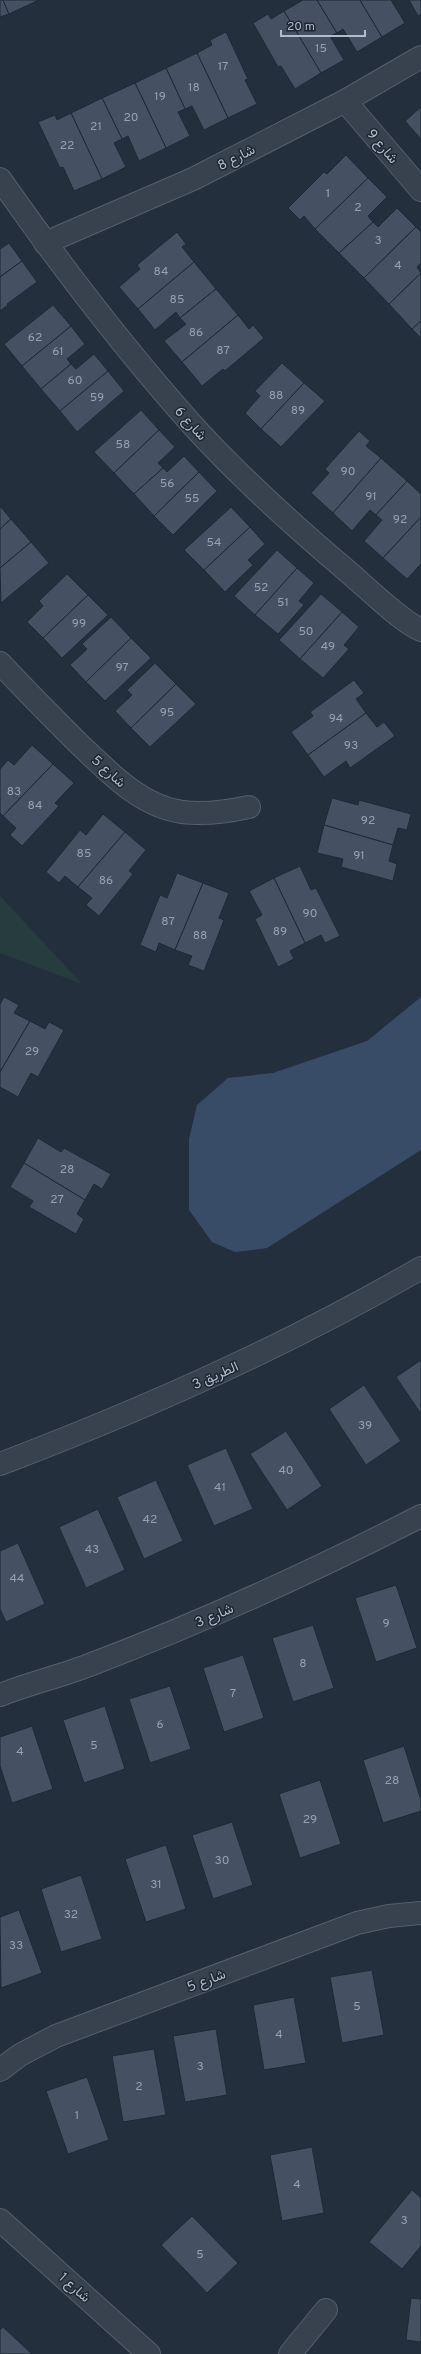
<svg xmlns="http://www.w3.org/2000/svg" width="421" height="2354" viewBox="0 0 421 2354" font-family="Overpass,Vazirmatn,sans-serif">
<style>
.green{fill:#263c3f}
.water{fill:#394c67}
.building{fill:#455162;stroke:#1f2835}
.lines{fill:none;stroke-linecap:round;stroke-linejoin:round}
.minor-casing{stroke:#565f6c;stroke-width:24}
.tertiary-casing{stroke:#565f6c;stroke-width:24}
.minor{stroke:#38414e;stroke-width:22}
.tertiary{stroke:#38414e;stroke-width:22}
.labels{text-anchor:middle;stroke-width:3;stroke-linejoin:round;paint-order:stroke}
.number-label{font-size:12px;fill:#98a1af}
.street-label{font-size:14px;fill:#b4bcc9;stroke:#1d2633}
</style>
<rect width="100%" height="100%" fill="#242f3e"/>
<polygon class="green" points="0,896 82,984 0,953"/>
<polygon class="water" points="421,997 421,1150 267,1248 235,1252 212,1242 189,1210 189,1139 197,1105 228,1078 273,1073 367,1041"/>
<g class="building">
<polygon points="0,0 3,0 9,14 0,17"/>
<polygon points="3,0 39,0 9,14"/>
<polygon points="303,0 317,0 337,33 330,36 344,60 321,73 284,11"/>
<polygon points="317,0 360,0 382,37 357,52 343,29 337,33"/>
<polygon points="360,0 391,0 405,23 382,37"/>
<polygon points="409,0 421,0 421,14 418,16"/>
<polygon points="284,11 321,73 295,89 281,66 278,67 253,23 268,14 271,19"/>
<polygon points="226,32 248,79 245,80 257,104 228,118 197,53 212,45 210,40"/>
<polygon points="197,53 228,118 204,130 192,106 185,109 166,68"/>
<polygon points="166,68 185,109 178,112 190,136 166,148 135,83"/>
<polygon points="135,83 166,148 139,161 128,136 122,139 102,98"/>
<polygon points="102,98 122,139 114,143 126,167 102,179 71,113"/>
<polygon points="421,107 421,139 405,121"/>
<polygon points="71,113 102,179 74,191 63,167 60,168 38,122 55,115 57,120"/>
<polygon points="346,155 368,178 315,229 304,216 300,220 288,208 324,172 327,174"/>
<polygon points="368,178 387,197 368,216 373,222 339,253 315,229"/>
<polygon points="397,208 416,227 364,278 339,253 373,222 378,227"/>
<polygon points="416,227 421,232 421,263 417,267 421,273 389,304 364,278"/>
<polygon points="177,232 186,244 182,247 194,262 138,309 119,287 140,269 137,265"/>
<polygon points="9,243 22,261 0,277 0,249"/>
<polygon points="22,261 37,282 7,304 8,305 0,311 0,277"/>
<polygon points="194,262 216,289 180,318 176,312 155,330 138,309"/>
<polygon points="421,273 421,321 412,329 389,304"/>
<polygon points="216,289 238,315 182,362 164,341 186,324 180,318"/>
<polygon points="53,305 71,326 22,366 4,344"/>
<polygon points="238,315 249,329 253,325 264,338 225,371 223,369 202,386 182,362"/>
<polygon points="421,321 421,338 412,329"/>
<polygon points="71,326 85,344 67,359 71,364 41,389 22,366"/>
<polygon points="94,354 108,371 60,411 41,389 71,364 76,369"/>
<polygon points="282,363 304,383 261,429 245,413 260,396 255,391"/>
<polygon points="108,371 124,391 77,432 60,411"/>
<polygon points="304,383 325,401 281,447 261,429"/>
<polygon points="141,410 159,430 114,473 94,452"/>
<polygon points="159,430 175,447 158,463 163,468 134,494 114,473"/>
<polygon points="359,431 370,441 366,446 381,458 333,513 311,493 329,473 325,469"/>
<polygon points="184,456 199,472 154,516 134,494 163,468 167,472"/>
<polygon points="381,458 407,481 376,515 370,510 352,531 333,513"/>
<polygon points="199,472 217,491 173,535 154,516"/>
<polygon points="407,481 421,494 421,517 383,558 364,541 382,520 376,515"/>
<polygon points="0,506 11,519 0,529"/>
<polygon points="231,507 250,527 204,570 184,550"/>
<polygon points="421,517 421,564 407,579 383,558"/>
<polygon points="11,519 31,542 0,568 0,529"/>
<polygon points="250,527 265,544 248,560 253,565 225,592 204,570"/>
<polygon points="31,542 49,563 1,603 0,568"/>
<polygon points="277,550 297,568 255,615 234,596"/>
<polygon points="297,568 314,583 299,601 304,605 278,634 255,615"/>
<polygon points="67,574 88,595 43,638 27,622 43,606 39,601"/>
<polygon points="321,594 342,612 300,659 279,640"/>
<polygon points="88,595 108,615 62,658 43,638"/>
<polygon points="342,612 359,627 344,645 349,649 323,678 300,659"/>
<polygon points="111,617 131,638 86,682 70,665 87,649 82,644"/>
<polygon points="131,638 151,658 105,701 86,682"/>
<polygon points="155,663 176,684 131,728 115,711 132,695 127,690"/>
<polygon points="354,680 364,693 356,699 366,713 308,755 291,732 313,716 310,712"/>
<polygon points="176,684 196,704 150,747 131,728"/>
<polygon points="366,713 377,727 384,722 395,736 350,768 346,761 324,777 308,755"/>
<polygon points="32,745 53,764 3,816 0,813 0,769 8,760 14,765"/>
<polygon points="53,764 74,783 55,803 59,806 22,846 10,835 16,828 3,816"/>
<polygon points="332,798 358,805 359,800 411,814 407,830 398,828 393,845 324,825"/>
<polygon points="103,814 125,832 78,887 65,876 59,883 46,872 80,830 86,835"/>
<polygon points="324,825 393,845 389,861 397,864 393,881 341,867 343,859 317,853"/>
<polygon points="125,832 146,850 129,871 133,874 99,916 86,905 92,898 78,887"/>
<polygon points="300,866 311,890 316,888 340,936 325,943 321,935 305,943 274,878"/>
<polygon points="177,873 203,883 175,950 159,943 156,952 140,945 160,895 167,898"/>
<polygon points="274,878 305,943 290,951 294,959 278,967 255,919 262,915 249,891"/>
<polygon points="203,883 229,893 219,918 224,920 204,971 188,965 192,956 175,950"/>
<polygon points="4,997 19,1005 14,1013 30,1021 0,1072 0,1004"/>
<polygon points="30,1021 45,1029 49,1022 64,1030 38,1077 31,1073 18,1097 0,1087 0,1072"/>
<polygon points="38,1138 61,1152 64,1148 111,1174 102,1189 94,1184 85,1200 24,1163"/>
<polygon points="24,1163 85,1200 77,1214 84,1219 76,1234 29,1207 33,1201 10,1187"/>
<polygon points="421,1360 421,1414 396,1377"/>
<polygon points="364,1385 401,1441 366,1465 329,1409"/>
<polygon points="286,1431 322,1486 287,1510 250,1454"/>
<polygon points="226,1448 253,1509 214,1526 187,1465"/>
<polygon points="156,1480 183,1541 144,1559 117,1497"/>
<polygon points="98,1509 125,1570 86,1588 59,1527"/>
<polygon points="18,1543 45,1604 6,1622 0,1609 0,1551"/>
<polygon points="396,1585 417,1648 376,1662 355,1598"/>
<polygon points="313,1625 334,1688 293,1702 272,1638"/>
<polygon points="243,1655 264,1718 224,1732 203,1668"/>
<polygon points="170,1686 191,1749 150,1763 129,1699"/>
<polygon points="105,1706 125,1769 84,1783 63,1720"/>
<polygon points="32,1726 53,1789 12,1803 0,1766 0,1737"/>
<polygon points="404,1746 421,1800 421,1811 383,1823 363,1760"/>
<polygon points="320,1780 341,1844 300,1858 279,1794"/>
<polygon points="232,1822 253,1885 213,1899 192,1835"/>
<polygon points="166,1845 186,1909 146,1922 125,1859"/>
<polygon points="81,1875 102,1939 61,1952 41,1889"/>
<polygon points="19,1910 42,1973 1,1988 0,1917"/>
<polygon points="372,1970 384,2035 342,2043 330,1977"/>
<polygon points="294,1997 306,2063 264,2070 253,2005"/>
<polygon points="216,2029 227,2095 185,2102 173,2036"/>
<polygon points="154,2049 166,2115 123,2122 112,2056"/>
<polygon points="87,2077 109,2140 68,2154 46,2091"/>
<polygon points="312,2147 324,2213 282,2221 270,2155"/>
<polygon points="412,2190 421,2198 421,2246 402,2269 369,2242"/>
<polygon points="192,2216 238,2263 207,2293 161,2245"/>
<polygon points="411,2298 421,2299 421,2342 406,2340"/>
<polygon points="3,2327 32,2354 0,2354 0,2330"/>
</g>
<g class="lines">
<defs>
<g id="minor">
<polyline points="345,101 421,190"/>
<path d="M0,179C61,266 125,350 196,429C242,479 294,526 346,570C364,585 400,621 421,630"/>
<polyline points="45,243 193,179 345,101 421,57"/>
<path d="M0,663C25,690 51,716 77,742C107,770 139,806 182,812C205,815 226,812 249,807"/>
<path d="M0,1695C30,1683 62,1676 92,1664C205,1621 314,1571 421,1516"/>
<polyline points="0,2070 20,2055 56,2036 357,1923 389,1916 421,1913"/>
<polyline points="0,2220 149,2354"/>
<polyline points="290,2354 326,2310"/>
</g>
<path id="tertiary" d="M0,1464C145,1409 287,1346 421,1268"/>
</defs>
<use href="#minor" class="minor-casing"/>
<use href="#tertiary" class="tertiary-casing"/>
<use href="#minor" class="minor"/>
<use href="#tertiary" class="tertiary"/>
</g>
<g class="labels">
<g class="number-label">
<text x="321" y="52">15</text>
<text x="223" y="70">17</text>
<text x="194" y="91">18</text>
<text x="160" y="100">19</text>
<text x="131" y="121">20</text>
<text x="96" y="130">21</text>
<text x="67" y="149">22</text>
<text x="328" y="197">1</text>
<text x="358" y="211">2</text>
<text x="378" y="244">3</text>
<text x="398" y="269">4</text>
<text x="161" y="275">84</text>
<text x="177" y="303">85</text>
<text x="196" y="336">86</text>
<text x="35" y="341">62</text>
<text x="223" y="354">87</text>
<text x="58" y="355">61</text>
<text x="75" y="384">60</text>
<text x="276" y="399">88</text>
<text x="97" y="401">59</text>
<text x="298" y="414">89</text>
<text x="123" y="448">58</text>
<text x="348" y="475">90</text>
<text x="167" y="487">56</text>
<text x="371" y="500">91</text>
<text x="192" y="502">55</text>
<text x="400" y="523">92</text>
<text x="214" y="546">54</text>
<text x="261" y="591">52</text>
<text x="283" y="606">51</text>
<text x="79" y="627">99</text>
<text x="306" y="635">50</text>
<text x="328" y="650">49</text>
<text x="122" y="671">97</text>
<text x="167" y="716">95</text>
<text x="336" y="722">94</text>
<text x="351" y="749">93</text>
<text x="14" y="795">83</text>
<text x="35" y="809">84</text>
<text x="368" y="824">92</text>
<text x="84" y="857">85</text>
<text x="359" y="859">91</text>
<text x="106" y="884">86</text>
<text x="310" y="917">90</text>
<text x="168" y="925">87</text>
<text x="280" y="935">89</text>
<text x="200" y="939">88</text>
<text x="32" y="1055">29</text>
<text x="67" y="1173">28</text>
<text x="57" y="1203">27</text>
<text x="365" y="1429">39</text>
<text x="286" y="1474">40</text>
<text x="220" y="1491">41</text>
<text x="150" y="1523">42</text>
<text x="92" y="1553">43</text>
<text x="17" y="1582">44</text>
<text x="386" y="1627">9</text>
<text x="303" y="1667">8</text>
<text x="233" y="1697">7</text>
<text x="160" y="1728">6</text>
<text x="94" y="1749">5</text>
<text x="20" y="1755">4</text>
<text x="392" y="1784">28</text>
<text x="310" y="1823">29</text>
<text x="222" y="1864">30</text>
<text x="156" y="1888">31</text>
<text x="71" y="1918">32</text>
<text x="16" y="1949">33</text>
<text x="357" y="2010">5</text>
<text x="279" y="2038">4</text>
<text x="200" y="2070">3</text>
<text x="139" y="2090">2</text>
<text x="77" y="2119">1</text>
<text x="297" y="2188">4</text>
<text x="404" y="2224">3</text>
<text x="200" y="2258">5</text>
</g>
<g class="street-label">
<text transform="translate(383 146) rotate(50)" y="5">شارع 9</text>
<text transform="translate(236 157) rotate(-27)" y="5">شارع 8</text>
<text transform="translate(191 423) rotate(48)" y="5">شارع 6</text>
<text transform="translate(109 771) rotate(42)" y="5">شارع 5</text>
<text transform="translate(215 1375) rotate(-24)" y="5">3 الطريق</text>
<text transform="translate(214 1615) rotate(-23)" y="5">شارع 3</text>
<text transform="translate(206 1980) rotate(-21)" y="5">شارع 5</text>
<text transform="translate(75 2287) rotate(42)" y="5">شارع 1</text>
</g>
</g>
<path d="M281 30v6h84v-6" fill="none" stroke="#b4bcc9" stroke-width="2"/>
<text x="287" y="30" font-size="12" fill="#b4bcc9" stroke="#1d2633" stroke-width="3" paint-order="stroke">20 m</text>
</svg>
